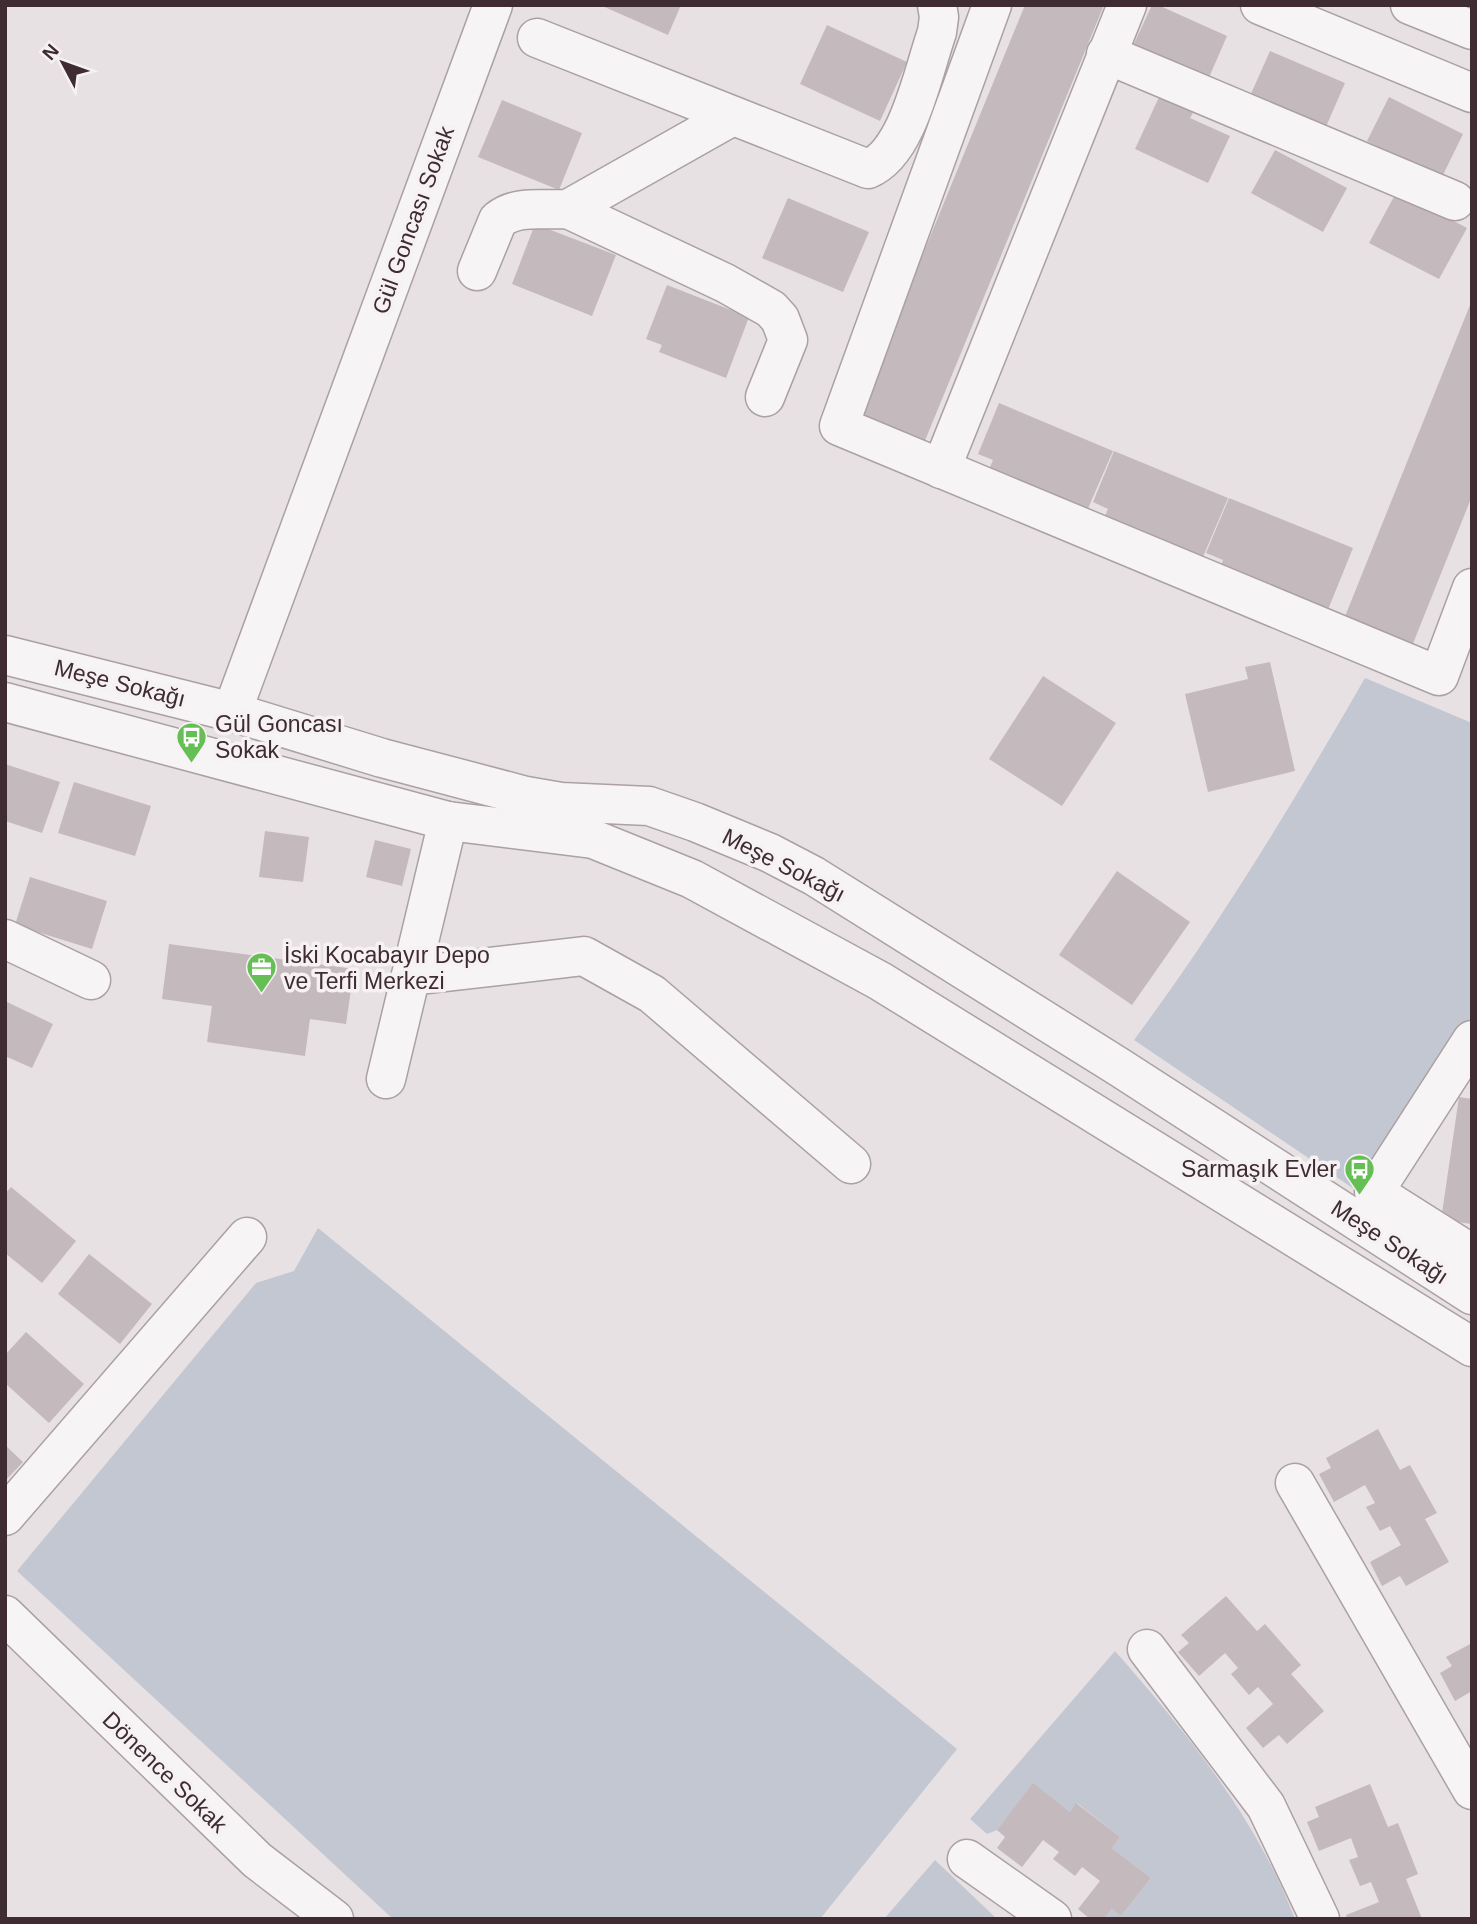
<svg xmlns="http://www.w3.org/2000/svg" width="1477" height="1924" viewBox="0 0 1477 1924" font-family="Helvetica,sans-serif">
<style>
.green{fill:#c3c7d1}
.building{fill:#c4b9bd}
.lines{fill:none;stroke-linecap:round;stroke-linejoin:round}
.minor-casing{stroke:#aba0a4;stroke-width:41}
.minor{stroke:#f7f4f5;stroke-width:38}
.labels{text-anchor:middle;stroke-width:7;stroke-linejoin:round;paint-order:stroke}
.street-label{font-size:23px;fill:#3e2c32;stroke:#f6f1f3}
.poi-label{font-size:23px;fill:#3e2c32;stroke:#f6f1f3;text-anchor:start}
</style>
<rect width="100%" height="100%" fill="#e8e1e4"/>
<g class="green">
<path d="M1365,678L1472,723V1018L1360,1193L1134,1040C1220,924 1293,803 1365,678Z"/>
<polygon points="318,1228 957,1749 820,1919 393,1919 17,1571 256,1283 294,1271"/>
<path d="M1115,1651C1186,1732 1256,1817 1295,1919H1104L1112,1909L1121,1916L1151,1878L1112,1848L1120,1837L1077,1803L1070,1812L1033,1784L997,1830L987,1834L970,1819Z"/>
<polygon points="935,1860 997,1919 884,1919"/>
</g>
<g class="building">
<polygon points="600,5 681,5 668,35"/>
<polygon points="1025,5 1104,5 924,443 857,415"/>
<polygon points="1152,5 1158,5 1227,36 1207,82 1132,48"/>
<polygon points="827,25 907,62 880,121 800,84"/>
<polygon points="1270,51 1345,83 1325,129 1250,96"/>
<polygon points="1160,95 1194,111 1190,118 1230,136 1208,183 1135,149"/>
<polygon points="1389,97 1463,134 1441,179 1367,141"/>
<polygon points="502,100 582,133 559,190 478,157"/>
<polygon points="1275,150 1347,188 1323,232 1251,193"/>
<polygon points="1397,191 1467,228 1439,279 1369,243"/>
<polygon points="788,198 869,232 843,292 762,258"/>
<polygon points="535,224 616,255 592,316 512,284"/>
<polygon points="667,285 749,317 726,378 659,352 662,345 646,339"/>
<polygon points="1472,300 1472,496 1412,646 1344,619"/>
<polygon points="999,403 1113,451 1086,513 988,472 993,460 978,454"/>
<polygon points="1114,451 1228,498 1200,564 1102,523 1108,509 1093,502"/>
<polygon points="1229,498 1353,548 1325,617 1218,573 1223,560 1206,553"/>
<polygon points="1270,662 1295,771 1208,792 1185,694 1248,679 1245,667"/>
<polygon points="1043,676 1116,723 1062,806 989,759"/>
<polygon points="5,764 60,782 42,833 5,821"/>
<polygon points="74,782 151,806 135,856 58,833"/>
<polygon points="265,831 309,837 303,882 259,877"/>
<polygon points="375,840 411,849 402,886 366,877"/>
<polygon points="1117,871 1190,922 1132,1005 1059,955"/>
<polygon points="30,877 107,901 92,949 15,925"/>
<polygon points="169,944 354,969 346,1024 310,1019 305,1056 207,1042 212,1006 162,999"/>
<polygon points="5,1001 53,1024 32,1068 5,1056"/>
<polygon points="1459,1097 1472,1099 1472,1224 1441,1220"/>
<polygon points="11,1187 76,1241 42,1283 5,1253 5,1194"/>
<polygon points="89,1254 152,1304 120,1344 58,1294"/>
<polygon points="26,1332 84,1384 49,1423 5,1383 5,1355"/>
<polygon points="1378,1429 1400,1470 1410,1465 1437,1513 1425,1519 1449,1562 1406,1586 1400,1576 1382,1586 1370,1562 1401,1545 1390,1526 1380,1531 1366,1507 1375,1503 1365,1485 1334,1502 1319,1474 1331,1468 1326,1458"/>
<polygon points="5,1445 23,1462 5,1481"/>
<polygon points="1226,1596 1257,1631 1265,1624 1301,1665 1291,1674 1324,1711 1287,1744 1279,1735 1263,1748 1246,1728 1273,1704 1258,1687 1249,1695 1231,1674 1238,1668 1225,1653 1199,1676 1178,1652 1189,1643 1181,1635"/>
<polygon points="1472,1643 1472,1691 1455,1701 1440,1673 1452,1666 1446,1657"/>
<polygon points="1033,1783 1070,1812 1076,1803 1120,1837 1112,1848 1151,1878 1121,1916 1112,1909 1104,1919 1090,1919 1078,1909 1100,1881 1082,1867 1075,1876 1053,1859 1059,1852 1043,1840 1022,1867 997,1848 1005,1837 997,1830"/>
<polygon points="1370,1784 1388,1827 1398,1823 1418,1874 1406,1879 1422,1919 1347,1919 1346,1915 1379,1902 1371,1882 1360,1886 1349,1860 1358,1857 1351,1838 1319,1851 1307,1822 1319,1817 1315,1807"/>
</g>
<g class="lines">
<defs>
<g id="minor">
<polyline points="992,5 839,426 1439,676 1472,588"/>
<polyline points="1260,5 1472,93"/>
<polyline points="1410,5 1472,30"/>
<path d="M537,38L868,169C908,153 923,72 937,32L939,17L937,5"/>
<polyline points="1106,54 1455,201"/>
<polyline points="568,209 725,283 771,309 780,319 788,340 765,397"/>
<path d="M477,271L498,220C518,204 543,211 568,209L731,117"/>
<polyline points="941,469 1127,5"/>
<polyline points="5,655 232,712 382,758 526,796 561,802 649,806 695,822 770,853 814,876 1119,1067 1472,1295"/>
<polyline points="5,702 448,821 593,839 692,879 880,981 1472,1347"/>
<polyline points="232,712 493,5"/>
<polyline points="5,939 91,980"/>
<polyline points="411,976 584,956 652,994 851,1164"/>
<polyline points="1472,1040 1374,1192 1472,1254"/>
<polyline points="386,1079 448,821"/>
<polyline points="1295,1483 1472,1790"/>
<polyline points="5,1516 247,1237"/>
<polyline points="5,1615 257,1860 334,1919"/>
<polyline points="1147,1649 1266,1806 1320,1919"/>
<polyline points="967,1859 1052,1919"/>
</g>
</defs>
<use href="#minor" class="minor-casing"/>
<use href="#minor" class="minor"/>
</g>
<defs>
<symbol id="bus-pin" viewBox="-11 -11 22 30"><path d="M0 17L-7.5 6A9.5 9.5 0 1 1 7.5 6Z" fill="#65bf55" stroke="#f6f1f3"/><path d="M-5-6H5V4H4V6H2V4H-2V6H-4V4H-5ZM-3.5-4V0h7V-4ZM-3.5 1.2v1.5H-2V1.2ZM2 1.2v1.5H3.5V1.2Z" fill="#fff"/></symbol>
<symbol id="office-pin" viewBox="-11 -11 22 30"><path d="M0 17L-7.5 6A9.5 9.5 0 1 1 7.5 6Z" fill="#65bf55" stroke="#f6f1f3"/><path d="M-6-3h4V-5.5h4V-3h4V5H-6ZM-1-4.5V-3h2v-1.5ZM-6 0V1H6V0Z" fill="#fff"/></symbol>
</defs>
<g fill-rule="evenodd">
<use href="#bus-pin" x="174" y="720" width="35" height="47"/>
<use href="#office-pin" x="244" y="950" width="35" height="47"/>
<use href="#bus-pin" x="1342" y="1152" width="35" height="47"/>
</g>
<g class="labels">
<g class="street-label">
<text transform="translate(413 220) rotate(-70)" y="8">Gül Goncası Sokak</text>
<text transform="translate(120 683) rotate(14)" y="8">Meşe Sokağı</text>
<text transform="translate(784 865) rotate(27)" y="8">Meşe Sokağı</text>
<text transform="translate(1390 1242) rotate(33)" y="8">Meşe Sokağı</text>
<text transform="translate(165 1772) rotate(44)" y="8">Dönence Sokak</text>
</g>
<g class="poi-label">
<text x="215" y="732">Gül Goncası<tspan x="215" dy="26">Sokak</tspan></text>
<text x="284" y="963">İski Kocabayır Depo<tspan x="284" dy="26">ve Terfi Merkezi</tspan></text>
<text x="1337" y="1177" text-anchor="end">Sarmaşık Evler</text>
</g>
</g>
<rect width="1477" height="1924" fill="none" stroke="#3e2c32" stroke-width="14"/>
<g transform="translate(63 63) rotate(311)" stroke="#f6f1f3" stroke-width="5" paint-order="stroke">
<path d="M0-5L12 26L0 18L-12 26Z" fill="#3e2c32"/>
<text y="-10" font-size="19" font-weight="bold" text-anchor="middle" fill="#3e2c32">N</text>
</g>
</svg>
